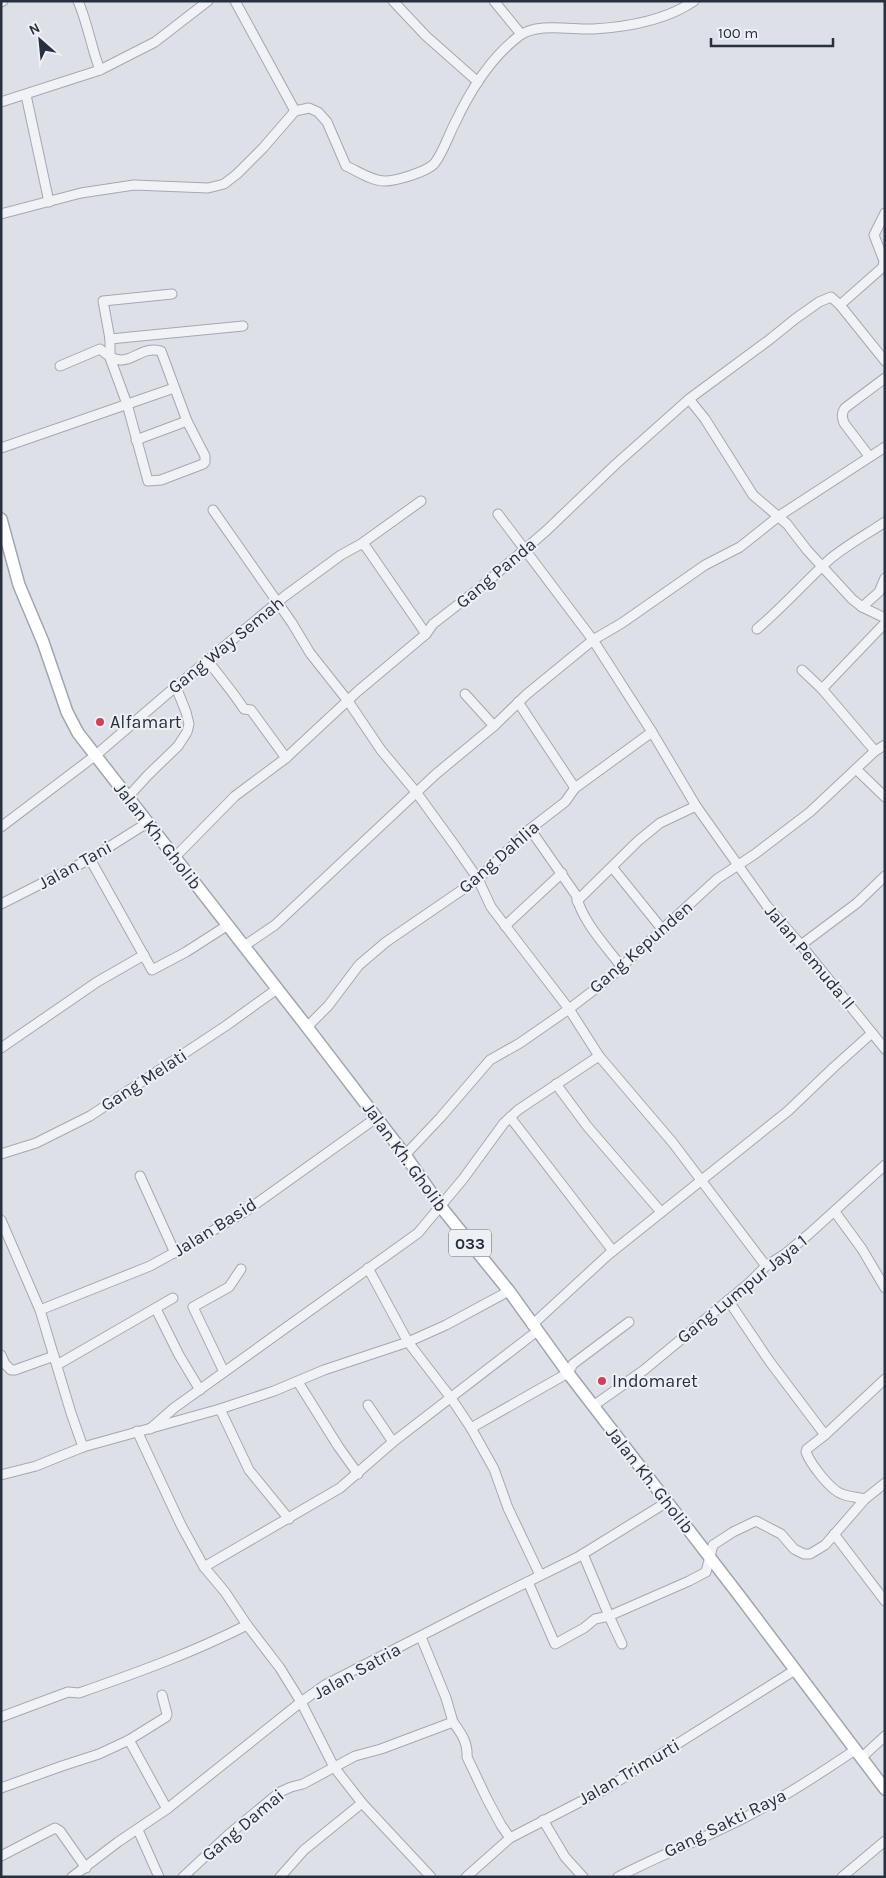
<svg xmlns="http://www.w3.org/2000/svg" width="886" height="1878" viewBox="0 0 886 1878" font-family="Karla,sans-serif">
<style>
.lines{fill:none;stroke-linecap:round;stroke-linejoin:round}
.minor-casing{stroke:#a3a8b1;stroke-width:11}
.major-casing{stroke:#9da6b3;stroke-width:14}
.minor{stroke:#f0f2f6;stroke-width:9}
.major{stroke:#fff;stroke-width:11}
.poi-dot{fill:#ce4159;stroke:#edf0f5;stroke-width:2}
.labels{text-anchor:middle;stroke-width:4;stroke-linejoin:round;paint-order:stroke}
.shield{fill:#edf0f5;stroke:#626a75;stroke-width:1}
.shield-label{font-size:16px;font-weight:bold;fill:#27303e}
.street-label{font-size:18px;fill:#27303e;stroke:#edf0f5}
.poi-label{font-size:18px;fill:#27303e;stroke:#edf0f5;text-anchor:start}
</style>
<rect width="100%" height="100%" fill="#dde1e7"/>
<g class="lines">
<defs>
<g id="minor">
<path d="M78,1C88,24 91,47 100,70"/>
<polyline points="235,1 295,111"/>
<polyline points="393,1 426,36 478,82"/>
<polyline points="494,1 521,34"/>
<polyline points="1,2 3,1"/>
<polyline points="26,95 49,202"/>
<polyline points="1,102 100,70 155,42 208,1"/>
<path d="M1,214L81,193L134,185L208,188L224,184L237,174L263,148L295,111L309,108L318,112L327,122L346,166C358,171 371,181 385,181C396,181 426,172 434,164C443,153 448,136 455,123C470,91 490,58 519,36C537,22 572,30 593,29C628,27 665,21 694,1"/>
<polyline points="840,305 883,267 884,261 874,235 885,213"/>
<polyline points="110,339 243,326"/>
<path d="M60,366L100,349C129,376 135,344 161,351L187,421L205,456V462L203,464L161,480L148,481L127,404L110,358V339L103,301L172,294"/>
<polyline points="689,399 705,419 753,495 787,524 807,550 852,599 862,607 885,618"/>
<polyline points="136,440 187,421"/>
<polyline points="1,448 174,388"/>
<path d="M869,456L844,423C842,417 841,414 845,408L885,378"/>
<polyline points="213,510 292,623 310,653 348,701 381,750 416,792 453,843 478,879 491,907 569,1009 599,1056 673,1143 766,1266"/>
<polyline points="498,514 593,640 652,732 696,806 767,906 801,945 885,1049"/>
<polyline points="361,544 366,547 426,634"/>
<polyline points="862,607 879,592 885,578"/>
<path d="M757,629C783,607 805,582 830,559C847,545 867,534 885,522"/>
<path d="M208,661C220,677 233,692 244,709L251,710L286,758"/>
<polyline points="802,670 822,689 875,751"/>
<polyline points="822,689 885,623"/>
<polyline points="465,694 494,726"/>
<polyline points="518,702 575,788"/>
<polyline points="856,769 885,797"/>
<polyline points="127,798 148,775 178,746 187,732 189,724 186,712 176,687"/>
<polyline points="1,827 96,755 167,694 285,596 341,555 361,544 421,501"/>
<path d="M530,829L576,895C582,921 605,945 621,966"/>
<polyline points="175,857 235,796 286,758 358,691 426,634 433,624 482,586 546,531 616,464 689,399 769,340 795,319 819,302 831,297 840,305 885,361"/>
<polyline points="90,859 152,970 186,952 228,925"/>
<polyline points="612,867 662,929"/>
<polyline points="577,901 638,841 660,823 696,806"/>
<polyline points="1,904 90,859 147,823"/>
<polyline points="505,926 562,873"/>
<polyline points="801,945 857,903 885,876"/>
<polyline points="244,946 275,925 436,774 494,726 527,694 593,640 622,623 705,565 740,547 779,516 885,447"/>
<polyline points="307,1027 328,1006 359,965 386,942 478,879 530,829 565,802 575,788 652,732"/>
<polyline points="1,1048 97,982 144,955"/>
<polyline points="556,1084 587,1126 661,1212"/>
<polyline points="510,1117 613,1251"/>
<polyline points="1,1154 36,1143 90,1116 227,1025 277,989"/>
<polyline points="405,1155 440,1118 490,1060 520,1043 569,1009 607,980 717,879 755,854 810,812 875,751 885,745"/>
<polyline points="140,1176 175,1253"/>
<polyline points="835,1212 862,1249 885,1288"/>
<polyline points="1,1220 40,1310 71,1413 83,1447"/>
<polyline points="368,1268 408,1342 451,1398 471,1428 494,1469 508,1508 540,1575"/>
<polyline points="728,1300 770,1362 825,1435"/>
<polyline points="156,1309 179,1355 200,1390"/>
<polyline points="40,1310 150,1266 197,1240 246,1211 376,1118"/>
<polyline points="532,1325 608,1255 788,1111 834,1067 872,1033"/>
<polyline points="1,1355 5,1364 11,1370 15,1370 54,1356"/>
<polyline points="57,1365 173,1298"/>
<polyline points="224,1372 193,1307 229,1287 241,1269"/>
<polyline points="298,1382 338,1446 358,1474"/>
<polyline points="368,1405 393,1442"/>
<polyline points="593,1406 644,1370 748,1284 766,1266 785,1254 809,1234 885,1165"/>
<polyline points="220,1409 249,1470 289,1519"/>
<polyline points="471,1428 568,1373 573,1364 629,1322"/>
<polyline points="150,1429 174,1408 418,1233 463,1179 504,1123 518,1110 599,1056"/>
<polyline points="137,1431 181,1525 204,1567 225,1592 247,1625 280,1668 301,1702 334,1767 362,1803 431,1877"/>
<polyline points="1,1475 36,1466 83,1447 220,1409 274,1391 324,1370 408,1342 446,1325 509,1291"/>
<path d="M865,1499C858,1497 849,1497 842,1494C830,1490 810,1463 806,1452L807,1449L825,1435L885,1379"/>
<polyline points="834,1534 885,1601"/>
<polyline points="583,1554 607,1611"/>
<polyline points="204,1567 340,1488 393,1442 532,1335"/>
<polyline points="528,1582 555,1644 584,1628 595,1619 609,1616 689,1581 706,1572 713,1545 733,1532 756,1521 781,1534 794,1549 804,1554 810,1554 825,1545 865,1499 885,1483"/>
<polyline points="609,1616 622,1644"/>
<path d="M1,1717L68,1692L79,1693C136,1673 192,1653 247,1625"/>
<path d="M453,1722C461,1733 468,1742 467,1757L487,1799L501,1825L510,1838"/>
<polyline points="129,1740 167,1809"/>
<polyline points="861,1758 885,1736"/>
<polyline points="1,1788 62,1766 99,1754 129,1740 166,1717 167,1714 162,1695"/>
<polyline points="543,1820 565,1857 583,1877"/>
<polyline points="138,1830 159,1877"/>
<polyline points="1,1856 55,1828 60,1831 86,1868"/>
<polyline points="72,1877 118,1842 167,1809 301,1702 325,1685 487,1602 578,1557 667,1502"/>
<polyline points="183,1877 228,1835 280,1792 291,1787 303,1784 355,1756 381,1749 453,1722 446,1698 421,1637"/>
<polyline points="280,1877 304,1850 362,1803"/>
<polyline points="466,1877 510,1838 607,1788 795,1670"/>
<path d="M618,1877C658,1856 700,1840 740,1820C780,1800 818,1775 855,1750"/>
<polyline points="842,1877 885,1841"/>
</g>
<polyline id="major" points="1,519 19,585 43,642 67,712 78,733 307,1027 405,1155 441,1207 509,1291 568,1373 738,1594 885,1789"/>
</defs>
<use href="#minor" class="minor-casing"/>
<use href="#major" class="major-casing"/>
<use href="#minor" class="minor"/>
<use href="#major" class="major"/>
</g>
<g class="poi-dot">
<circle cx="100" cy="722" r="5"/>
<circle cx="602" cy="1381" r="5"/>
</g>
<g class="labels">
<rect class="shield" x="449" y="1229.5" width="42" height="27" rx="4"/>
<g class="shield-label">
<text x="470" y="1249">033</text>
</g>
<g class="street-label">
<text transform="translate(496 573) rotate(-40)" y="6">Gang Panda</text>
<text transform="translate(226 645) rotate(-39)" y="6">Gang Way Semah</text>
<text transform="translate(158 836) rotate(52)" y="6">Jalan Kh. Gholib</text>
<text transform="translate(499 857) rotate(-41)" y="6">Gang Dahlia</text>
<text transform="translate(75 865) rotate(-29)" y="6">Jalan Tani</text>
<text transform="translate(641 947) rotate(-41)" y="6">Gang Kepunden</text>
<text transform="translate(810 957) rotate(50)" y="6">Jalan Pemuda II</text>
<text transform="translate(144 1080) rotate(-33)" y="6">Gang Melati</text>
<text transform="translate(405 1157) rotate(54)" y="6">Jalan Kh. Gholib</text>
<text transform="translate(215 1227) rotate(-32)" y="6">Jalan Basid</text>
<text transform="translate(742 1289) rotate(-39)" y="6">Gang Lumpur Jaya 1</text>
<text transform="translate(650 1480) rotate(52)" y="6">Jalan Kh. Gholib</text>
<text transform="translate(357 1671) rotate(-29)" y="6">Jalan Satria</text>
<text transform="translate(629 1772) rotate(-30)" y="6">Jalan Trimurti</text>
<text transform="translate(725 1823) rotate(-26)" y="6">Gang Sakti Raya</text>
<text transform="translate(243 1825) rotate(-40)" y="6">Gang Damai</text>
</g>
<g class="poi-label">
<text x="110" y="728">Alfamart</text>
<text x="612" y="1387">Indomaret</text>
</g>
</g>
<rect width="886" height="1878" fill="none" stroke="#27303e" stroke-width="5"/>
<g transform="translate(40 40) rotate(333)" stroke="#edf0f5" stroke-width="4" paint-order="stroke">
<path d="M0-4L9 19L0 12L-9 19Z" fill="#27303e"/>
<text y="-8" font-size="14" font-weight="bold" text-anchor="middle" fill="#27303e">N</text>
</g>
<path d="M711 38v8h122v-8" fill="none" stroke="#27303e" stroke-width="2.5"/>
<text x="718" y="38" font-size="15" fill="#27303e" stroke="#edf0f5" stroke-width="4" paint-order="stroke">100 m</text>
</svg>
